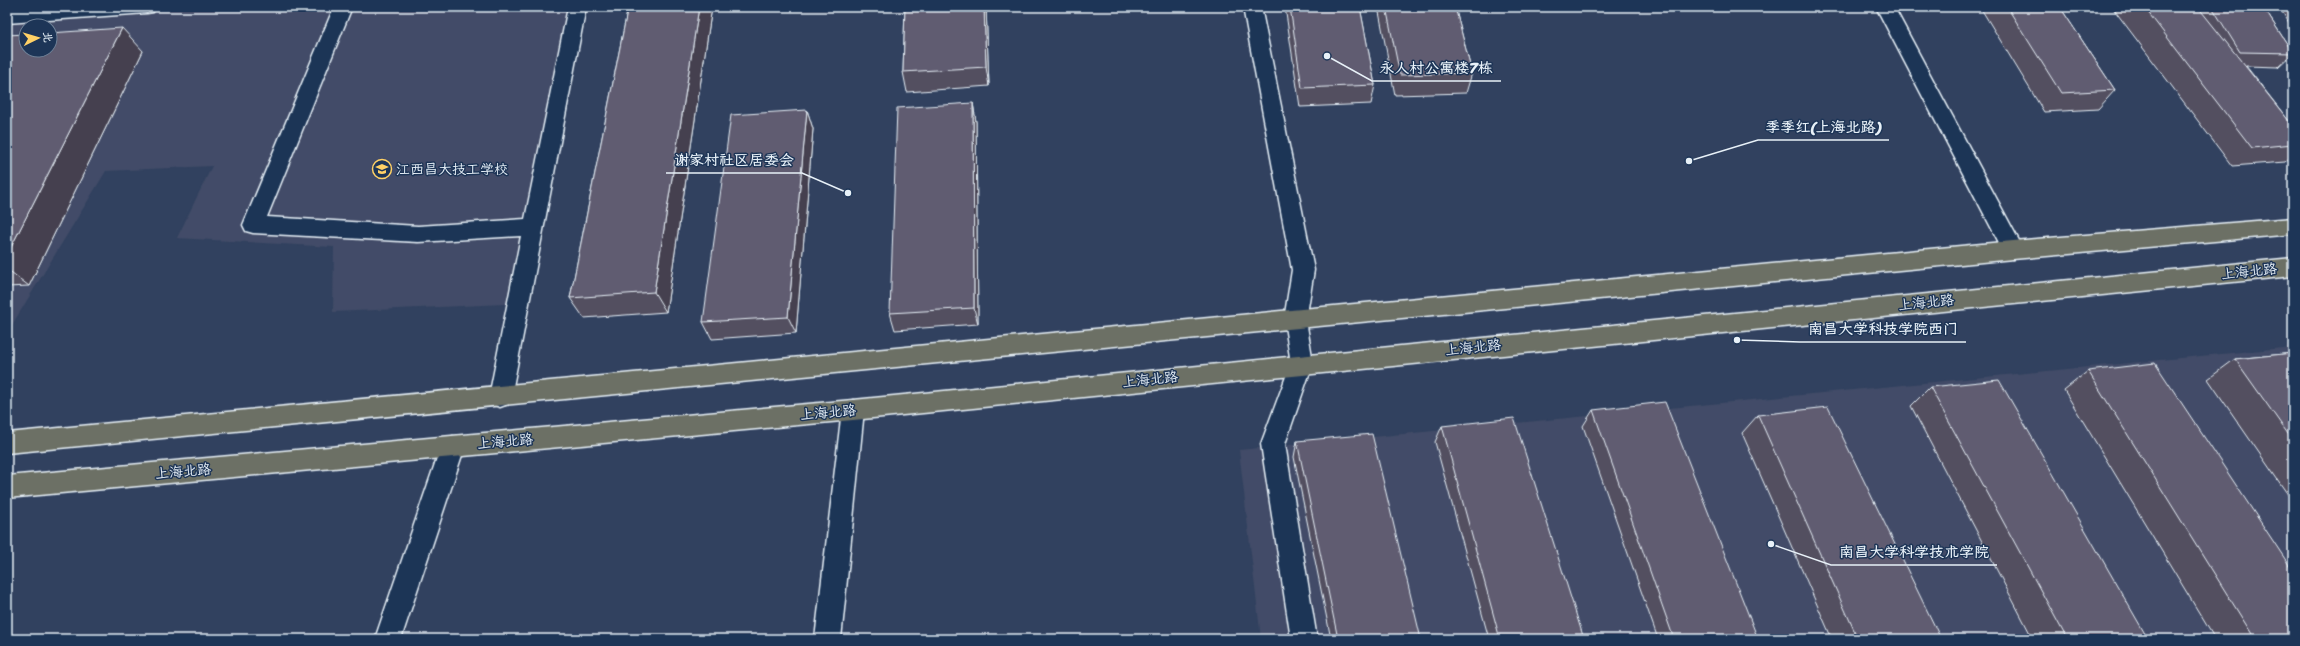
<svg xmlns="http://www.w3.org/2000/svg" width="2300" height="646" viewBox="0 0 2300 646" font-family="Sriracha,'LXGW WenKai TC',sans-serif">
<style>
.built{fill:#424c67;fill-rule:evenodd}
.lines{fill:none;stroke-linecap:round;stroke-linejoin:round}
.minor-casing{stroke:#e8f1f8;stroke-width:3}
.major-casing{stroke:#e8f1f8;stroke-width:3}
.minor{fill:#1d3557;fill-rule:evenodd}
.major{fill:#6c7065;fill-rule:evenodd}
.wall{fill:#534f61;stroke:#e8f1f8}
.shaded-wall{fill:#44404f;stroke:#e8f1f8}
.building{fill:#615c71;stroke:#e8f1f8}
.labels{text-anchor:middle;stroke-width:3;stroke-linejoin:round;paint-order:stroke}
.poi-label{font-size:14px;fill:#e8f1f8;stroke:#1d3557;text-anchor:start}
.street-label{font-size:14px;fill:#e8f1f8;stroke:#1d3557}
.leader{fill:none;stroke:#e8f1f8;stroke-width:1.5}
.callout-dot{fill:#e8f1f8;stroke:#1d3557;stroke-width:1.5}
.callout-label{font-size:15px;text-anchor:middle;font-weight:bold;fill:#e8f1f8;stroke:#1d3557;stroke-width:3;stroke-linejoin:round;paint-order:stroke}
</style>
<rect width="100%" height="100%" fill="#31415f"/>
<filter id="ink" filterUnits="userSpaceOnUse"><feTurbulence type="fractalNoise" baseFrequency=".025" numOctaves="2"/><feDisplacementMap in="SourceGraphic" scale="8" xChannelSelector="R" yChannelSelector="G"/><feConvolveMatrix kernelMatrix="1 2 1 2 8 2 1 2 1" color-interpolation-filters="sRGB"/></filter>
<g filter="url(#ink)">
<g class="built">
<path d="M7,7H588L524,303L333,312L334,247L177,238L212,166L106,171L7,333ZM26,26H50V50H26Z"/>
<polygon points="2293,347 2293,639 1261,639 1239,450"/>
</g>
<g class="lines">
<defs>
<g id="minor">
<polygon points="46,7 156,7 153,12 147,13 7,23 7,9"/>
<polygon points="334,7 352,7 267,217 418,226 525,219 568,7 586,7 511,397 508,404 500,407 492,404 489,397 521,236 418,242 253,233 246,231 243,225"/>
<polygon points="1243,7 1261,7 1314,270 1306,320 1313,363 1285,444 1317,639 1291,639 1261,444 1291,363 1284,320 1292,270"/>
<polygon points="1876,7 1894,7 2024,250 2020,256 2013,259 2006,256"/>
<polygon points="853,400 861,403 864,410 841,639 815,639 842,410 845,403"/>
<polygon points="453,436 461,439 465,446 401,639 375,639 441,446 445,439"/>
</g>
<g id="major">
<polygon points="2293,218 2293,234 2013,259 7,453 7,433 2013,241"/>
<polygon points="2293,258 2293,276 853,420 7,498 7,476 853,400"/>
</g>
</defs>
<use href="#minor" class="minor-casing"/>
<use href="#major" class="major-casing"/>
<use href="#minor" class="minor"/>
<use href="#major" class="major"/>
</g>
<g class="wall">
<polygon points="628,7 712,7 666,312 584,318 570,298"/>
<polygon points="905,7 986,7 989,86 907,92 903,72"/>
<polygon points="1285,7 1360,7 1375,85 1371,104 1300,107"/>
<polygon points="1378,7 1455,7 1472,73 1466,93 1395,95"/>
<polygon points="1980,7 2060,7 2115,90 2098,109 2044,112"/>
<polygon points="2112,7 2263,7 2293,53 2278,67 2246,66 2293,126 2293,155 2285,162 2232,166"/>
<polygon points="2279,7 2293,7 2293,29"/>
<polygon points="7,35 143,51 29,286 7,287"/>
<polygon points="973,103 976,122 978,324 895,330 890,313"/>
<polygon points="807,110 813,129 796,333 712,339 703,322"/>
<polygon points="2293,353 2293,502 2208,379 2235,359"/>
<polygon points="2088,371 2293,639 2215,639 2064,390"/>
<polygon points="1930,387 2148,639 2033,639 1911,406"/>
<polygon points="1593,410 1758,639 1658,639 1583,426"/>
<polygon points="1758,415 1941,639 1832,639 1742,433"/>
<polygon points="1442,426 1584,639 1489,639 1435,442"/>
<polygon points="1297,441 1421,639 1331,639 1294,457"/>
</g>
<g class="shaded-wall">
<polygon points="699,7 712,7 666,312 654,292"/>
<polygon points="984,7 986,7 989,86 986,67"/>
<polygon points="122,28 143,51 29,286 7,269 7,255"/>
<polygon points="973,103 976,122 978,324 974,308"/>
<polygon points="807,110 813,129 796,333 788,317"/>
</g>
<g class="building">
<polygon points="628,7 699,7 654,292 570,298"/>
<polygon points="905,7 984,7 986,67 903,72"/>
<polygon points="1290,7 1360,7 1375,85 1302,88"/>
<polygon points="1386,7 1455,7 1472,73 1400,75"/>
<polygon points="2007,7 2060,7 2115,90 2061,93"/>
<polygon points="2144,7 2198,7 2293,126 2293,144 2252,148"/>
<polygon points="2212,7 2263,7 2293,53 2240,52"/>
<polygon points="122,28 7,255 7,35 26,34 26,50 50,50 50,33"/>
<polygon points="973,103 974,308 890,313 897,108"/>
<polygon points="807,110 788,317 703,322 731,115"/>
<polygon points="2293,353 2293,441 2235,359"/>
<polygon points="2155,363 2293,571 2293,639 2255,639 2088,371"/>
<polygon points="1999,380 2148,639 2067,639 1930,387"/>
<polygon points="1665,402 1758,639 1674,639 1593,410"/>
<polygon points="1828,407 1941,639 1858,639 1758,415"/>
<polygon points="1514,418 1584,639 1500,639 1442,426"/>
<polygon points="1372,434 1421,639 1338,639 1297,441"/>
</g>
</g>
<defs>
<symbol id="school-ring" viewBox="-11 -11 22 22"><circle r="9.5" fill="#1d3557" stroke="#ffd166" stroke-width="1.5"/><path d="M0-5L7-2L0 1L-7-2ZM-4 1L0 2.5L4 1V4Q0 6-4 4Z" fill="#ffd166"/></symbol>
</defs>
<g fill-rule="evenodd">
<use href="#school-ring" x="371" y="158" width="22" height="22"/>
</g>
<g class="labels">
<g class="poi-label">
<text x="396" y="174">江西昌大技工学校</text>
</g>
<g class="street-label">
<text transform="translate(2249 271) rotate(-6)" y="5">上海北路</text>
<text transform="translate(1926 302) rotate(-6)" y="5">上海北路</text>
<text transform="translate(1473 347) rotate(-6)" y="5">上海北路</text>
<text transform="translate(1150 379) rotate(-6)" y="5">上海北路</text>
<text transform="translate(828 412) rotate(-5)" y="5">上海北路</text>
<text transform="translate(505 441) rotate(-5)" y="5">上海北路</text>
<text transform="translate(183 471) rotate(-5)" y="5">上海北路</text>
</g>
</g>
<path class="leader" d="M1327 56L1372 81H1501M1689 161L1758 140H1889M848 193L802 173H666M1737 340L1800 342H1966M1771 544L1831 565H1997"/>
<g class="callout-dot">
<circle cx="1327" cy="56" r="4"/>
<circle cx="1689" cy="161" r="4"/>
<circle cx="848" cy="193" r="4"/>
<circle cx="1737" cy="340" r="4"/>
<circle cx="1771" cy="544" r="4"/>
</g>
<g class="callout-label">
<text x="1436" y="73">永人村公寓楼7栋</text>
<text x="1823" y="132">季季红(上海北路)</text>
<text x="734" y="165">谢家村社区居委会</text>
<text x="1883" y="334">南昌大学科技学院西门</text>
<text x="1914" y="557">南昌大学科学技术学院</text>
</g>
<rect width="2300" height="646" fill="none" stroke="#1d3557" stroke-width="24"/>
<rect x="12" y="12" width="2276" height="622" fill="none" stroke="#e8f1f8" stroke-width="1.5" filter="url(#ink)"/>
<g transform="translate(38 38) rotate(85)"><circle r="19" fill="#1d3557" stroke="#6e8097"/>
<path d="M0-3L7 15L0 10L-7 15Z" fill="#ffd166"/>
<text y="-6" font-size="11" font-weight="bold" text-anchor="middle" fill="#e8f1f8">北</text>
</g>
</svg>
